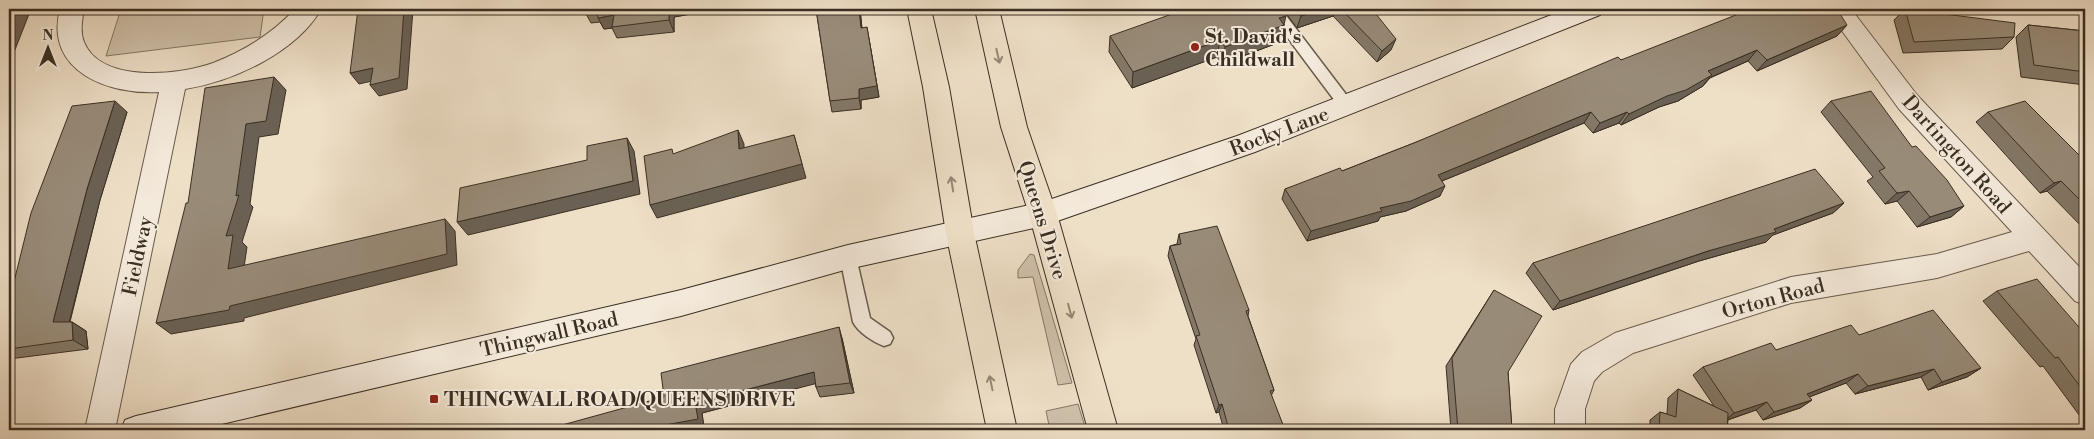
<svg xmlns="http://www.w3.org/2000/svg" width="2094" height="439" viewBox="0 0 2094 439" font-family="'Libre Bodoni',serif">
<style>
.green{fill:#cfc1ab;stroke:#847867}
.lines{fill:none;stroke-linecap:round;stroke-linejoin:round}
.lane-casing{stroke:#675b4c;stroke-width:3}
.street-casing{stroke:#675b4c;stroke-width:2}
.secondary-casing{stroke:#3a2f23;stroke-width:2}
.highway-casing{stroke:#3a2f23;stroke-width:2}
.lane{fill:#f4eadb;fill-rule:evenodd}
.street{fill:#f4eadb;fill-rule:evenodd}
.secondary{fill:#f4eadb;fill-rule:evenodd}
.highway{fill:#eedfc7;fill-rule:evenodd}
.wall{fill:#837867;stroke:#3a2f23}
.shaded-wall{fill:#6a6154;stroke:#3a2f23}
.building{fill:#988b78;stroke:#3a2f23}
.oneway{stroke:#948775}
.poi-dot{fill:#8f2418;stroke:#f4eadb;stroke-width:2}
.labels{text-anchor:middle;stroke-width:4;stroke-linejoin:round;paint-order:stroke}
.poi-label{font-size:20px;font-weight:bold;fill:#3a2f23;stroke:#f4eadb;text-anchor:start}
.street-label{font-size:20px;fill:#3a2f23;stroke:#f4eadb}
</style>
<rect width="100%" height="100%" fill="#eedfc7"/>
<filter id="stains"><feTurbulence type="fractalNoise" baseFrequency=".004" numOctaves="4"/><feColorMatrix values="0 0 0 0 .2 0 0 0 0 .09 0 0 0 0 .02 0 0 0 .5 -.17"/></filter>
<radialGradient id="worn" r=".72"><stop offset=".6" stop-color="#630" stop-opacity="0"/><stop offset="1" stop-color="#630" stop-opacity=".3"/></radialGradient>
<g class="green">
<polygon points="121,9 264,9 260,37 106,56"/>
<polygon points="1030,254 1034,255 1072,383 1058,385 1033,277 1018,278 1018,270"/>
<polygon points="1078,404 1086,430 1050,430 1046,411"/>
</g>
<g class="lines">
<defs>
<g id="lane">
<polygon points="1266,9 1281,9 1351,101 1354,105 1351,109 1346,111 1341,109"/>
<path d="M848,250L854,252L856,257L870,318L890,332L893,338L890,344L884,346C873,342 858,332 853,322L840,257L842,252Z"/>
</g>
<g id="street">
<path d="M60,9H84C82,20 80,32 84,42C101,84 180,75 213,63C244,51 273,33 295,9H321C297,52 232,82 185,89L115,430H85L159,92C109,95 44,72 60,9Z"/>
<polygon points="1826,9 1851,9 1917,95 2085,273 2085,305 2075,301 2029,251 1937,278 1791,303 1633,353 1602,372 1594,381 1585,409 1585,430 1555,430 1555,409 1571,364 1582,352 1615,333 1791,277 1937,254 2012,232 1899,109"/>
</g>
<polygon id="secondary" points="1567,9 1603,9 1600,15 1255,152 1043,226 848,269 681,316 196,430 121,430 125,420 136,416 681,290 848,245 1043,202 1237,136"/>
<g id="highway">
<polygon points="907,9 931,9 949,87 974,233 1017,430 987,430 946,233 923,87"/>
<polygon points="975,9 999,9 1027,127 1057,214 1118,430 1088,430 1029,214 1001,127"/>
</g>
</defs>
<use href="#lane" class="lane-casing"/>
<use href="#street" class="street-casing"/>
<use href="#secondary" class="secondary-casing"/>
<use href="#highway" class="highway-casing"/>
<use href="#lane" class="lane"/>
<use href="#street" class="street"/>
<use href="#secondary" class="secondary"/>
<use href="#highway" class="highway"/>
</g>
<g class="wall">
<polygon points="585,9 713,9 713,10 674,17 674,32 617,38 612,28 604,29 600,22 591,23 585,12"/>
<polygon points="816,9 860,9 862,28 869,39 879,97 861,100 861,109 832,112 830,101"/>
<polygon points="1283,9 1372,9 1391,50 1377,62 1333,16 1297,28"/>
<polygon points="1905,9 2014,37 2002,49 1903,53 1894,20"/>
<polygon points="1284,24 1284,25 1280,42 1222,64 1217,57 1132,88 1109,52 1110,36"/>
<polygon points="1847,25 1837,36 1757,71 1748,61 1710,78 1703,86 1678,101 1659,107 1621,125 1619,123 1593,133 1584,123 1442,181 1440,196 1406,211 1380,217 1378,221 1307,241 1282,199 1285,189 1342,171 1414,143 1621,60"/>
<polygon points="2028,25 2085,31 2085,85 2021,77 2016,37"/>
<polygon points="1831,101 1912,147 1964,206 1951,217 1917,227 1897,201 1885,204 1867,181 1873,177 1821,112"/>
<polygon points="127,112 100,200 70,322 72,322 86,331 88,349 9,359 9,302"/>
<polygon points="1988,112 2085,161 2085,230 2047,191 2040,193 1976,122"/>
<polygon points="1844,203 1833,213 1773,235 1766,242 1699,261 1553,310 1526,273 1533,263"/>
<polygon points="1179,234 1249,310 1248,316 1274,390 1271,396 1285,430 1224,430 1219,412 1216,413 1194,345 1196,339 1168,256 1170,246 1177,244"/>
<polygon points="1494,290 1508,372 1512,430 1451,430 1446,366"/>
<polygon points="1997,291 2085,334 2085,423 2043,366 2040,367 1983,301"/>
<polygon points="1859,335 1981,368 1967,377 1928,390 1921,377 1855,394 1846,383 1809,397 1812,400 1800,408 1763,420 1756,410 1728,420 1727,430 1650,430 1650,420 1660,412 1667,414 1668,398 1678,389 1714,406 1693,375 1703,367 1776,350"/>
<polygon points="842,338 854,393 820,397 816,387 815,383 702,413 704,428 664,397"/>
</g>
<g class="shaded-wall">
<polygon points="10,9 31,9 9,65 9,13"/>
<polygon points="404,9 413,9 407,89 379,96 370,85"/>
<polygon points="669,9 713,9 713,10 674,17 674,32 669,20"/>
<polygon points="859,9 860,9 863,40 861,28"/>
<polygon points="1323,9 1335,9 1333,16 1297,28 1301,16"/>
<polygon points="614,15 612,28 604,29 598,18"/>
<polygon points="1286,16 1280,42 1222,64 1225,47 1279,18"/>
<polygon points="1847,25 1837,36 1757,71 1767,60"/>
<polygon points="867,27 879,97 861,100 861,109 859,98 859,89"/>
<polygon points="1396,39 1391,50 1377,62 1382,51"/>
<polygon points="1220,40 1217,57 1132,88 1133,72"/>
<polygon points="1757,50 1748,61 1709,78 1703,86 1678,101 1659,107 1621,125 1629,114 1708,71"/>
<polygon points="373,68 381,79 359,84 350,73"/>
<polygon points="274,77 286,90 278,134 259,137 250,204 253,207 242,242 247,247 242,281 228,269 226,236 246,124"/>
<polygon points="115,101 127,112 100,200 67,331 53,322 87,189"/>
<polygon points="1591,112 1584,123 1432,185 1438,175"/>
<polygon points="1627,112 1619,123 1593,133 1600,123"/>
<polygon points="738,130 744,144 744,162 739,149"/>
<polygon points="794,135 806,178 657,218 650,205"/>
<polygon points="627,138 634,151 640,194 468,235 457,222 633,181"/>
<polygon points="2061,181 2047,191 2040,193 2054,183"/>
<polygon points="1445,186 1440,196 1406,211 1380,217 1378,221 1307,241 1311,231"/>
<polygon points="1909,191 1897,201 1885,204 1897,193"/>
<polygon points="1844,203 1833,213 1773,235 1766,242 1699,261 1553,310 1560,301 1774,229"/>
<polygon points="1964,206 1951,217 1917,227 1930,217"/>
<polygon points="445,219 455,231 457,265 244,318 244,321 171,334 156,323 230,306"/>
<polygon points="72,322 86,331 88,349 73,340"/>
<polygon points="839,327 842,338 854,393 850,383"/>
<polygon points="1981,368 1967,377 1928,390 1942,382"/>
<polygon points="1934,369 1921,377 1855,394 1868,386"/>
<polygon points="814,372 818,383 702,413 704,428 695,430 655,430 654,427 695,403"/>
<polygon points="1858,374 1846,383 1796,402 1807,394"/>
<polygon points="1812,400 1800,408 1763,420 1774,412"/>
<polygon points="1767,402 1756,410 1724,421 1734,413"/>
<polygon points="1222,404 1219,412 1216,413 1219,405"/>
</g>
<g class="building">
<polygon points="358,9 404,9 399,78 370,85 373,68 350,73"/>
<polygon points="585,9 669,9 669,20 612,27 614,15 598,18 597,10 585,12"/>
<polygon points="816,9 859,9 861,28 867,27 877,86 859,89 859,98 830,101"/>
<polygon points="1186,9 1280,9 1286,16 1279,18 1284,25 1225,47 1220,40 1133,72 1110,36"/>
<polygon points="1295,9 1323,9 1301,16"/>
<polygon points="1341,9 1372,9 1396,39 1382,51"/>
<polygon points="1763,9 1837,9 1847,25 1767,60 1757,50 1708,71 1712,75 1686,90 1667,96 1629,114 1627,112 1600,123 1591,112 1438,175 1445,186 1411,201 1380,208 1382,211 1311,231 1285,189 1340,168 1342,171 1414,143 1618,57 1621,60 1746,11"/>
<polygon points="1905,9 2015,23 2014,37 1914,42"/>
<polygon points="2028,25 2085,31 2085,72 2034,65"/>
<polygon points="274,77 266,121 246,124 236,196 239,195 226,236 233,235 228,269 445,219 447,254 230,306 229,310 156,323 186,203 188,203 205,88"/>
<polygon points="1871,91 1912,147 1916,146 1947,180 1964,206 1930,217 1909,191 1897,193 1879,171 1885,168 1831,101"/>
<polygon points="115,101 87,189 53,322 72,322 73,340 9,349 9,302 31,213 72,106"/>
<polygon points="2025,101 2085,161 2085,205 2061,181 2054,183 1988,112"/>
<polygon points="738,130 739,149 794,135 802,164 650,205 644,156 672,149 673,154"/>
<polygon points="627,138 633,181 457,222 460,188 587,160 587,146"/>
<polygon points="1815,169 1844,203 1774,229 1776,232 1708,251 1560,301 1533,263"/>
<polygon points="1217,226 1249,310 1246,311 1274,390 1270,391 1285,430 1229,430 1222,404 1219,405 1196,336 1200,335 1170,246 1181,244 1179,234"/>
<polygon points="2037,279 2085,334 2085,393 2058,357 2055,358 1997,291"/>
<polygon points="1494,290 1542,316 1508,372 1512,430 1458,430 1452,358"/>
<polygon points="1933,310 1981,368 1942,382 1934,369 1868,386 1858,374 1807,394 1812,400 1774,412 1767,402 1734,413 1703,367 1771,343 1776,350 1851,325 1859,335"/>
<polygon points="839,327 850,383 816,387 814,372 695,403 698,419 654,427 655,430 544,430 664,397 661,373"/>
<polygon points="1678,389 1728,413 1727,430 1659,430 1660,412 1676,417"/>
<polygon points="465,427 465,430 450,430"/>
</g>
<defs><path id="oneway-shaft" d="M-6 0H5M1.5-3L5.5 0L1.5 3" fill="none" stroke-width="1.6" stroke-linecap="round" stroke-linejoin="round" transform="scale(1.25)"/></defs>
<g class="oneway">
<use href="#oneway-shaft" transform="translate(998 56) rotate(77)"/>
<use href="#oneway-shaft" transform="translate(952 184) rotate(-99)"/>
<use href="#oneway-shaft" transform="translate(1070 311) rotate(75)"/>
<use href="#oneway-shaft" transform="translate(991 383) rotate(-102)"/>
</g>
<g class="poi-dot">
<circle cx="1195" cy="47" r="5"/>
<rect x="429" y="394" width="10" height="10" rx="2.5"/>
</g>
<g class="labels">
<g class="poi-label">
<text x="1205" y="43">St. David's<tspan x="1205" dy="23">Childwall</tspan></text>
<text x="444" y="406">THINGWALL ROAD/QUEENS DRIVE</text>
</g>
<g class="street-label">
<text transform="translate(1279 131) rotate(-21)" y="7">Rocky Lane</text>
<text transform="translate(1957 154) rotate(48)" y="7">Dartington Road</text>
<text transform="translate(1043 220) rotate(73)" y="7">Queens Drive</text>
<text transform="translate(137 256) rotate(-78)" y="7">Fieldway</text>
<text transform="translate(1773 298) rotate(-15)" y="7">Orton Road</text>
<text transform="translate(549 334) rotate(-13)" y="7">Thingwall Road</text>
</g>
</g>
<rect width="2094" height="439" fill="none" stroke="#eedfc7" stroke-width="30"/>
<rect x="10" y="10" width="2074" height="419" fill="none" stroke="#3a2f23" stroke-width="2.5"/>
<rect x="15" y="15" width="2064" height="409" fill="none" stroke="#3a2f23"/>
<g transform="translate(48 48)" stroke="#f4eadb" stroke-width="4" paint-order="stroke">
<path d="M0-4L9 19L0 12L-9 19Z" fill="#3a2f23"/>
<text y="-8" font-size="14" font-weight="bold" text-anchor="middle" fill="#3a2f23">N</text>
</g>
<rect width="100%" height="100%" filter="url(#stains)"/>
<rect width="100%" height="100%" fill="url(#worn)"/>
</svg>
